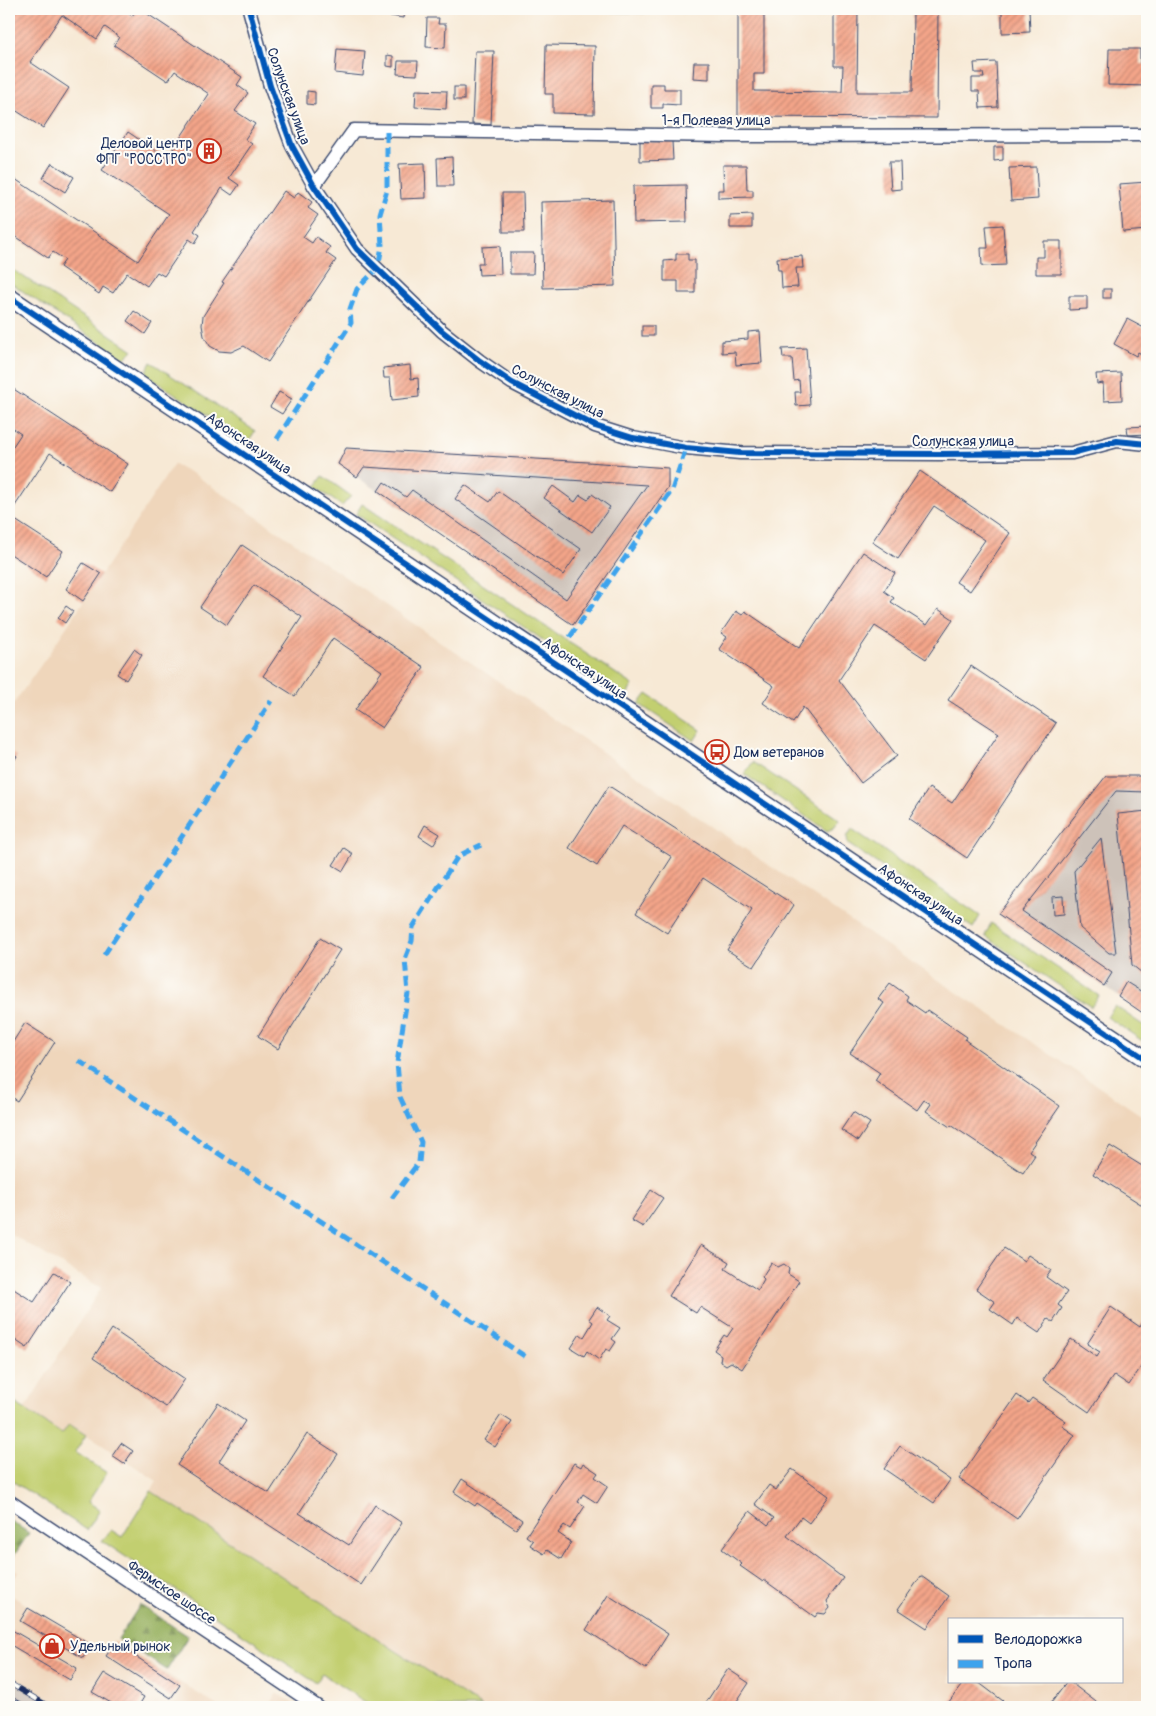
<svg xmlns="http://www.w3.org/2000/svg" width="1156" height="1716" viewBox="0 0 1156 1716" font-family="Pangolin,sans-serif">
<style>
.built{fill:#efd6bb;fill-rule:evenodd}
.industrial{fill:#cdc2b9}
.green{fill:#c2cf70;stroke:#6e7f67}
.forest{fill:url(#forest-firs);stroke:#5a7060}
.building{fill:url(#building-hatch)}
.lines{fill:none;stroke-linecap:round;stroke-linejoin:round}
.minor-casing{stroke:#3c4b70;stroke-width:15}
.tertiary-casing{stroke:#3c4b70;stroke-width:19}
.minor{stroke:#fff;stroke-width:12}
.tertiary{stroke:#fff;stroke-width:16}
.rail-casing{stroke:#1b2f5e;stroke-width:5.5}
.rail{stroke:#fdfcf7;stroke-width:4;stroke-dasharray:11;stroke-linecap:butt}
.quiet{stroke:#3da3ed;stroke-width:5;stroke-dasharray:10 5;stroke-linecap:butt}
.cycleway-casing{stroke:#fdfcf7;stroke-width:9}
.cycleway{stroke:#0057b8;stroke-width:6}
.labels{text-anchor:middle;stroke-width:4;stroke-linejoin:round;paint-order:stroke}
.street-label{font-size:14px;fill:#1b2f5e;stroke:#fdfcf7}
.poi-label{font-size:14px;fill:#1b2f5e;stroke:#fdfcf7;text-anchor:start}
</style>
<defs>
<pattern id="forest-firs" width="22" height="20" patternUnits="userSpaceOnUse" patternTransform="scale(1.25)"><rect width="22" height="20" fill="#99b262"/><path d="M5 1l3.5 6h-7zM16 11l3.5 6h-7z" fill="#7c9154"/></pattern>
<pattern id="building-hatch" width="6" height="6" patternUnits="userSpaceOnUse" patternTransform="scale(1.25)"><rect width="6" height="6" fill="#f4a589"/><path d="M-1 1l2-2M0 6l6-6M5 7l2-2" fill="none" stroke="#c58773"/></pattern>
</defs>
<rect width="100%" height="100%" fill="#fdfcf7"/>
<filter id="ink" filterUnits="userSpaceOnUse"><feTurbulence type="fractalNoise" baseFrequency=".02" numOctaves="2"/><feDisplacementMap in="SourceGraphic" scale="10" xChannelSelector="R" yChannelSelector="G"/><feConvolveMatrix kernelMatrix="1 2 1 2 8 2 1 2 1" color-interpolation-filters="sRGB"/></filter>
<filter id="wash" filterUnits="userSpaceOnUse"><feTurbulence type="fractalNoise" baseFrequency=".0096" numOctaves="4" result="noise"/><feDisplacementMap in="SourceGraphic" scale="20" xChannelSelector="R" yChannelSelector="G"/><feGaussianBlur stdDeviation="1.12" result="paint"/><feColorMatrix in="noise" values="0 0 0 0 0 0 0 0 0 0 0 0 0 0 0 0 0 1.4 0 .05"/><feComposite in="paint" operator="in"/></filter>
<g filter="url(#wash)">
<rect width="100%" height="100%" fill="#f7e9d5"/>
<g class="built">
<path d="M174,464L195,475L892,949L1147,1119V1707H482L151,1491L157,1481L70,1424L62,1434L24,1410L101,1288L9,1233V710L48,655ZM950,1620H1122V1682H950Z"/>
<polygon points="9,1566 18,1572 9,1589"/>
<polygon points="9,1594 105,1653 114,1640 219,1707 64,1707 9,1674"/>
<polygon points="277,1693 299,1707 267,1707"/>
</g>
<g class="industrial">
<polygon points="346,448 588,462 668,468 668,487 573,625 338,464"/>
<polygon points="1106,776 1147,776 1147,1016 998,914"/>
<polygon points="9,1674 64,1707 12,1707 9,1705"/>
</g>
<g class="green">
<polygon points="613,9 646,9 645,13 613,12"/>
<polygon points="9,267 133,350 124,359 9,282"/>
<polygon points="151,362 255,431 248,442 145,374"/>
<polygon points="323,476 351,496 342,506 315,487"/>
<polygon points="362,504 633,685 626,696 356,514"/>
<polygon points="647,694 701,730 694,741 639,704"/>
<polygon points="753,762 840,820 834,828 827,831 744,774"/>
<polygon points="852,829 980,916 973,928 848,844 847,837"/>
<polygon points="991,923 1099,996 1091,1007 985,936"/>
<polygon points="1115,1006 1147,1028 1147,1044 1107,1017"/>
<polygon points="9,1399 62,1434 69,1424 86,1435 75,1452 107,1473 88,1502 100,1510 87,1530 9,1479"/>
<polygon points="151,1491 482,1707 373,1707 322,1674 316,1683 102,1541 111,1530 122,1537"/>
</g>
<g class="forest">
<polygon points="9,1520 29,1533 9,1563"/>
<polygon points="140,1605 188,1636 167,1670 118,1639"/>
</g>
<g id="blocks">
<g class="building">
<polygon points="14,9 122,9 132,16 137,9 140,9 242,77 237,85 248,93 235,111 255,124 245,139 252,144 229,178 239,185 232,195 222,188 194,231 200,235 195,243 189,239 164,276 157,272 147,286 127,273 113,293 103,287 99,294 60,267 65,260 53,252 48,258 9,232 9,175 138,261 169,214 102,170 128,132 167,158 209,94 175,71 168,81 114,45 119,37 105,27 97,39 62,15 30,62 69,88 43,128 9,106 9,16"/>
<polygon points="380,9 404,11 403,18 379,14"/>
<polygon points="738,9 764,9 764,74 754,74 754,91 842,92 843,66 834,66 834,9 858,9 857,92 912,92 913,9 938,9 937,118 738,117"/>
<polygon points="1002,9 1029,9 1030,32 1002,33"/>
<polygon points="427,18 439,18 438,24 446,24 445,48 426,47"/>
<polygon points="546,45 595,46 594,114 553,113 553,94 545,94"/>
<polygon points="337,49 365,51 363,76 335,73"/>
<polygon points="1109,49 1140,49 1140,64 1147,64 1147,86 1108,85"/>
<polygon points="475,51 494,51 491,125 472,124"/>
<polygon points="387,55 393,56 393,67 387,66"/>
<polygon points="398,61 418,61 417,75 397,74"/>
<polygon points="694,62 709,62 709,79 693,78"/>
<polygon points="996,62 998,107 980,108 979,91 972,91 972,78 984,78 983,73 975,73 974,63"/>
<polygon points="651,84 664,84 664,89 680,89 680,105 663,104 663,108 651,108"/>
<rect x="454" y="87" width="10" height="13"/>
<polygon points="416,90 447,91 446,109 415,107"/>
<polygon points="307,91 315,92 315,105 307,104"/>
<polygon points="640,141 672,141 673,160 640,161"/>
<polygon points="994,147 1003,147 1003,160 994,161"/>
<polygon points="452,157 453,186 438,186 437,158"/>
<polygon points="889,162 900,162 901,189 891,190"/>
<polygon points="52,163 74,177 65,192 43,178"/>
<polygon points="425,163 426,198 401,199 399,164"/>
<polygon points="723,165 746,165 747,190 753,190 753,197 718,198 718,190 724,190"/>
<polygon points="1036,167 1038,199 1011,201 1009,168"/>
<polygon points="1147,182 1147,230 1123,232 1119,184"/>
<polygon points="686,185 687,222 634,223 633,186"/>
<polygon points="284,191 294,198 298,192 312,202 308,208 318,215 303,237 312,243 316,237 330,247 326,253 336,260 268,362 244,346 231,352 219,351 210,346 204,336 202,325 203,316 224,283 222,282"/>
<polygon points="502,193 523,193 524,232 503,232"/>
<polygon points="613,200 615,286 543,288 541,202"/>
<polygon points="752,215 752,228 730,228 730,216"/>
<polygon points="1003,225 1006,265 982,266 981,248 988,248 986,226"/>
<polygon points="1044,241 1061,241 1061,274 1036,274 1036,257 1044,257"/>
<polygon points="500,246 501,274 479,275 478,263 483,263 482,247"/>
<polygon points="510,253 534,253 533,274 510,274"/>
<polygon points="676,254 688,254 688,260 695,260 695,293 678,293 678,281 664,281 664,261 676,260"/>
<polygon points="802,256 803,268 796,268 798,287 782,288 781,270 778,270 777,258"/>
<rect x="1103" y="289" width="8" height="9"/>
<polygon points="1069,296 1087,296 1087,309 1069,310"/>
<polygon points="134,311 152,323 145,334 127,321"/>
<polygon points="1127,319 1146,329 1143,334 1147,337 1147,351 1145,356 1138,352 1136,356 1114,344"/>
<rect x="642" y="326" width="12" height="10"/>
<polygon points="760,331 762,363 736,365 735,352 722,353 722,341 748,339 748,332"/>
<polygon points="806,348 810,405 796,406 795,392 800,392 799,380 794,381 792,358 783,358 782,349"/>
<polygon points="410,365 411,379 418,378 419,397 392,400 390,378 384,378 383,368"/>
<polygon points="1121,373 1122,400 1104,401 1103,383 1097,384 1096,374"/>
<polygon points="9,386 128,464 110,492 50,453 9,515 9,452 21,434 9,426"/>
<polygon points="279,392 292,399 282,414 270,407"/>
<polygon points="1147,426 1147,434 1128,435 1127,427"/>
<polygon points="346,448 588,462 668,468 668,487 573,625 378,491 384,482 406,497 412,490 566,599 647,485 364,467 357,477 338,464"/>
<polygon points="920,471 1010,533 970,591 956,582 985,540 934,506 898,559 872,542"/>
<polygon points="465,485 490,502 498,491 581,549 563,575 455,499"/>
<polygon points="553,486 575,502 580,495 588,500 592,494 610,507 592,532 544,498"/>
<polygon points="9,516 63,551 46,577 9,553"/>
<polygon points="242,545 424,667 382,728 355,710 382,671 333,638 295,696 263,676 302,617 254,585 227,625 200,607"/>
<polygon points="863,552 895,573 884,591 894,598 891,602 927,625 938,609 953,619 926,659 875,626 839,680 897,756 861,783 803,707 793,723 763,703 774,686 719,649 727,637 721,633 736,611 742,615 745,611 799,648"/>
<polygon points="83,563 101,574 83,601 66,589"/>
<polygon points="66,606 73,611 65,623 58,618"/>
<polygon points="134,649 142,655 126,680 117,674"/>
<polygon points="971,666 1056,723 967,858 909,819 929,788 952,803 999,733 948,700"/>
<polygon points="9,751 17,756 9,769"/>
<polygon points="1106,776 1147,776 1147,792 1116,791 1022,911 1112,973 1104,986 998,914"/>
<polygon points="609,786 794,905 754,967 727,950 752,910 703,878 667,933 636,913 672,857 622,826 597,866 569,848"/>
<polygon points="1147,811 1147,977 1132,965 1118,814"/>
<polygon points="425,825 440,834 433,845 419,836"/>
<polygon points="1101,838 1116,953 1109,953 1080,928 1074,871"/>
<polygon points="344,848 353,854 343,871 333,865"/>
<polygon points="1063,896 1064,914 1053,915 1052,897"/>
<polygon points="320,938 340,950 278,1049 258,1036"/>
<polygon points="1126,982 1147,995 1147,1016 1118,996"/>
<polygon points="890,983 908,996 906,1000 925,1013 927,1010 967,1037 965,1040 1060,1106 1029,1151 1035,1155 1023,1173 951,1125 950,1127 926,1111 931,1104 924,1100 917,1110 875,1081 880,1073 850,1053 884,1003 878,999"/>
<polygon points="25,1023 55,1042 17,1101 9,1096 9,1048"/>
<polygon points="853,1112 870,1123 858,1141 841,1130"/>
<polygon points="1110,1146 1147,1169 1147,1208 1093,1174"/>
<polygon points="651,1190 663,1198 643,1227 631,1220"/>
<polygon points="701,1245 729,1262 725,1269 758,1290 764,1279 762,1277 771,1263 778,1267 784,1264 789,1268 788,1274 799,1281 742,1369 731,1362 726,1365 720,1361 721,1355 714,1350 724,1335 727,1337 733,1328 700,1307 696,1313 669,1296"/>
<polygon points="1004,1248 1024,1261 1028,1255 1051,1270 1046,1277 1067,1292 1058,1305 1062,1308 1053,1322 1048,1319 1039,1333 1017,1318 1013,1325 990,1309 995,1302 976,1289"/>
<polygon points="54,1272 70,1282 27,1348 9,1336 9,1286 34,1302"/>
<polygon points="597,1307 610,1316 607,1320 620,1328 612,1339 616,1342 610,1351 606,1349 599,1360 587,1351 584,1356 571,1348 580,1334 584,1337 593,1322 589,1319"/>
<polygon points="1111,1307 1140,1327 1147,1316 1147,1358 1129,1385 1114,1375 1089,1412 1043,1380 1071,1339 1097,1357 1100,1352 1087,1344"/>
<polygon points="112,1329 185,1379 166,1407 93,1358"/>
<polygon points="1017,1395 1028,1403 1032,1398 1066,1421 1062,1426 1075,1435 1017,1519 959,1479"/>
<polygon points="218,1403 245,1421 219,1461 269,1493 307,1434 338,1454 299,1513 349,1545 375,1505 402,1523 361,1585 177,1465"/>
<polygon points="501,1415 512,1422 495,1447 484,1440"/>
<polygon points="121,1443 133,1451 124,1464 112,1456"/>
<polygon points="900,1446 950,1480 934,1503 884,1469"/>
<polygon points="574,1463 581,1467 583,1463 598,1473 595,1477 608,1486 597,1503 583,1494 578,1502 585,1506 570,1529 564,1525 558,1533 571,1542 561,1559 547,1550 544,1554 530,1545 533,1541 526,1536"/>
<polygon points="792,1469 829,1496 809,1523 801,1517 787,1536 843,1578 827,1601 830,1608 825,1614 818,1613 815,1617 764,1580 763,1582 740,1566 742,1564 722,1549 750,1511 768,1525 774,1518 755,1504 769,1485 776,1490"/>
<polygon points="462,1479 522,1520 516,1529 477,1503 475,1506 454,1492"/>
<polygon points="921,1576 949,1596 927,1628 898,1609"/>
<polygon points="608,1595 668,1634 646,1669 586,1630"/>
<polygon points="28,1608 91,1645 83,1658 20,1621"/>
<polygon points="12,1630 77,1668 70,1680 9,1644 9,1635"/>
<polygon points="115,1643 180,1685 171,1698 106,1656"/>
<polygon points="728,1669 749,1683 733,1707 703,1707"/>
<polygon points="104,1673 144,1697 138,1707 118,1707 92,1692"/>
<polygon points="964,1682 978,1682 1011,1707 945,1707"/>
<polygon points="1067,1682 1070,1682 1100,1705 1098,1707 1048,1707"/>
</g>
</g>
</g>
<g filter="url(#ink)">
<use href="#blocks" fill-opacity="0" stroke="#3c4b70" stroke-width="1"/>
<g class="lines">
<defs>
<g id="minor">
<polyline points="249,9 270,86 292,146 314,186 357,249 442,331 480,361 512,383 595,426 633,438 686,448 740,453 940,454 1072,453 1117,441 1147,444"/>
<polyline points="314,186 354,130 725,136 1147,135"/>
<polyline points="9,1501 318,1707"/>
</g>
<polyline id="tertiary" points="9,297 1147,1060"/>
</defs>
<use href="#minor" class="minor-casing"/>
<use href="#tertiary" class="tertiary-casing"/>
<use href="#minor" class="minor"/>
<use href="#tertiary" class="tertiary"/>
<defs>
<g id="rail">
<polyline points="9,1683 50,1707"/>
<polyline points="9,1698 25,1707"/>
</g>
</defs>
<use href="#rail" class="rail-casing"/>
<use href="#rail" class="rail"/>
<g class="quiet">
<polyline points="277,439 351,323 350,309 357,289 378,268 382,246 380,214 387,190 387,130"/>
<polyline points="570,637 672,490 686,448"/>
<polyline points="104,955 271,701"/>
<polyline points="79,1061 526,1357"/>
<polyline points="392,1198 419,1162 421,1142 400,1097 397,1063 408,993 405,959 412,941 413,927 458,856 481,845"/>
</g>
<defs>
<g id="cycleway">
<polyline points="249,9 270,86 292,146 314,186 357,249 442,331 480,361 512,383 595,426 633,438 686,448 740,453 940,454 1072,453 1117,441 1147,444"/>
<polyline points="9,297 1147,1060"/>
</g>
</defs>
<use href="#cycleway" class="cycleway-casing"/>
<use href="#cycleway" class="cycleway"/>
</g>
</g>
<defs>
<symbol id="building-ring" viewBox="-11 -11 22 22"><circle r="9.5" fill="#fdfcf7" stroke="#c8321e" stroke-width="1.5"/><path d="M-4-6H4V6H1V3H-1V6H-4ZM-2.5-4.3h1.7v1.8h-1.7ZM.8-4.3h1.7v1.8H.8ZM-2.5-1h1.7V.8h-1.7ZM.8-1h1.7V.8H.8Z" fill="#c8321e"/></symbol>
<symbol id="bus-ring" viewBox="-11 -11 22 22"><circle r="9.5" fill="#fdfcf7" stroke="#c8321e" stroke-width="1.5"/><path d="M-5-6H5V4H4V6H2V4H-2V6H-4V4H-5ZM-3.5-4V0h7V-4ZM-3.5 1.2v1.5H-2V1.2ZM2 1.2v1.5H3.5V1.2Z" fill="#c8321e"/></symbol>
<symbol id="shop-ring" viewBox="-11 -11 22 22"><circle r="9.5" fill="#fdfcf7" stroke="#c8321e" stroke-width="1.5"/><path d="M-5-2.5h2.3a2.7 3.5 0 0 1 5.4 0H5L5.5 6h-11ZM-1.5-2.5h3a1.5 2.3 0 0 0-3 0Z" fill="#c8321e"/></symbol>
</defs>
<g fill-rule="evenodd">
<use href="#building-ring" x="195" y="137" width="28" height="28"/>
<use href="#bus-ring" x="703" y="738" width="28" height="28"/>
<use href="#shop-ring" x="38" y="1632" width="28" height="28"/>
</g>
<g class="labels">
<g class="street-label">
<text transform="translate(289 96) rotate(70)" y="5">Солунская улица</text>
<text x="716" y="125">1-я Полевая улица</text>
<text transform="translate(558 391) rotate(27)" y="5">Солунская улица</text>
<text x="963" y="446">Солунская улица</text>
<text transform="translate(249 443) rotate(34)" y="5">Афонская улица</text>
<text transform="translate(585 668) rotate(34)" y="5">Афонская улица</text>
<text transform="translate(921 894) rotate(34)" y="5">Афонская улица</text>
<text transform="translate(172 1592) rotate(34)" y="5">Фермское шоссе</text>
</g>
<g class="poi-label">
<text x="192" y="148" text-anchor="end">Деловой центр<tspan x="192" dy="16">ФПГ "РОССТРО"</tspan></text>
<text x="734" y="757">Дом ветеранов</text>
<text x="70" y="1651">Удельный рынок</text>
</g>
</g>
<rect width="1156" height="1716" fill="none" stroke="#fdfcf7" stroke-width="30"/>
<rect x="948" y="1618" width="175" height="65" fill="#fdfcf7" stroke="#a3aaba"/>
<rect x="958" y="1635" width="25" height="8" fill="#0057b8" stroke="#a3aaba"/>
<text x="994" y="1644" font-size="15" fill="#1b2f5e">Велодорожка</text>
<rect x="958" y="1660" width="25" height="8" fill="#3da3ed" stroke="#a3aaba"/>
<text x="994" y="1668" font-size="15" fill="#1b2f5e">Тропа</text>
</svg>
